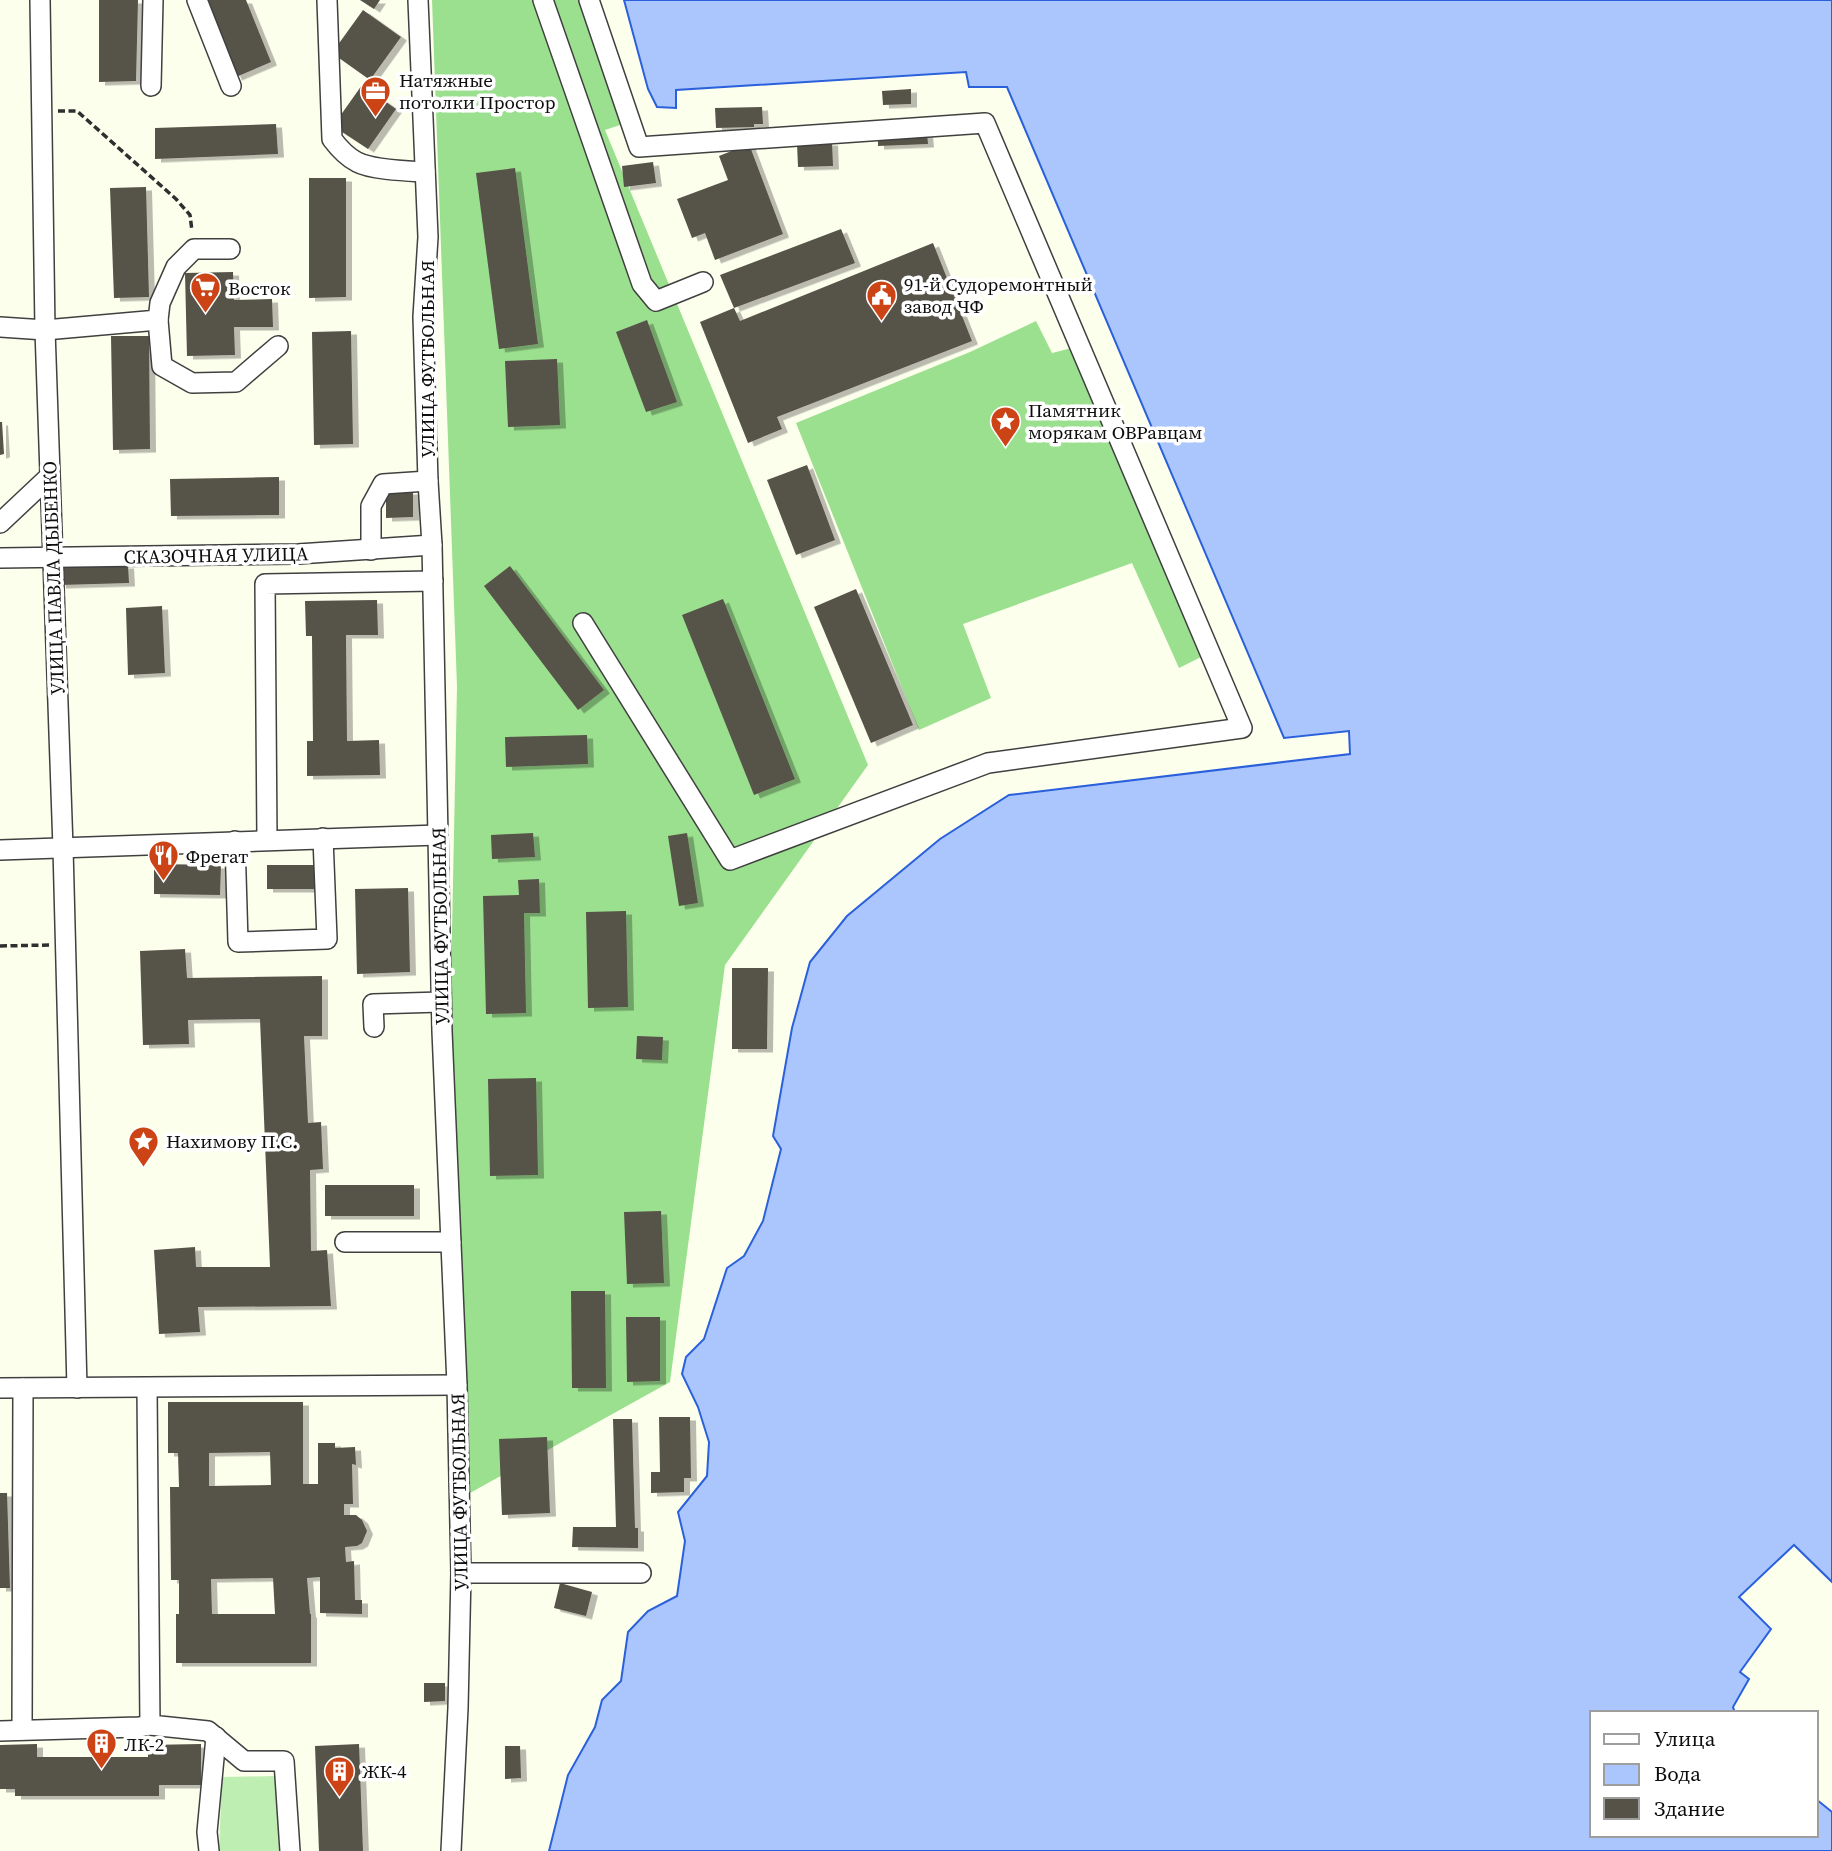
<svg xmlns="http://www.w3.org/2000/svg" width="1832" height="1851" viewBox="0 0 1832 1851" font-family="'Source Serif 4',serif">
<style>
.green{fill:#bfeeb2}
.forest{fill:#9be08f}
.water{fill:#abc6fd;stroke:#2a60dc;stroke-width:2}
.building{fill:#575248;fill-rule:evenodd;filter:url(#shadow)}
.lines{fill:none;stroke-linecap:round;stroke-linejoin:round}
.minor-casing{stroke:#404040;stroke-width:22}
.path{stroke:#2f2f2f;stroke-width:3.5;stroke-dasharray:7 3.5;stroke-linecap:butt}
.minor{stroke:#fff;stroke-width:19}
.labels{text-anchor:middle;stroke-width:7;stroke-linejoin:round;paint-order:stroke}
.poi-label{font-size:19px;fill:#0d0d0d;stroke:#fff;text-anchor:start}
.street-label{font-size:19px;fill:#0d0d0d;stroke:#fff}
</style>
<defs>
<filter id="shadow"><feDropShadow dx="6" dy="3.5" stdDeviation="0" flood-color="#0004"/></filter>
</defs>
<rect width="100%" height="100%" fill="#fdffed"/>
<polygon class="green" points="276,1776 279,1851 219,1851 222,1777"/>
<g class="forest">
<polygon points="432,0 597,0 638,119 605,130 868,765 725,965 670,1382 470,1493 450,1028 457,687"/>
<polygon points="1036,321 1052,353 1076,347 1203,656 1179,668 1132,563 963,624 991,698 919,730 796,423 970,352"/>
</g>
<polygon class="water" points="624,0 1832,0 1832,1582 1794,1545 1739,1597 1771,1629 1740,1672 1749,1679 1733,1707 1735,1713 1592,1713 1592,1835 1816,1835 1816,1799 1832,1812 1832,1851 549,1851 568,1775 595,1727 602,1700 621,1681 628,1632 648,1611 677,1596 685,1541 678,1512 707,1476 709,1442 698,1407 682,1374 686,1357 704,1339 727,1268 744,1256 763,1221 781,1149 773,1136 792,1028 810,962 847,916 940,839 1009,795 1350,754 1349,731 1284,738 1007,87 969,87 966,72 676,90 676,108 657,107 648,89"/>
<g class="building">
<polygon points="99,0 138,0 136,81 99,82"/>
<polygon points="203,0 246,0 271,62 236,77"/>
<polygon points="360,0 380,0 374,9"/>
<polygon points="363,10 401,37 370,80 332,53"/>
<polygon points="362,85 396,109 368,149 333,126"/>
<polygon points="911,89 911,104 883,105 882,91"/>
<polygon points="762,107 763,124 754,124 754,127 716,128 715,108"/>
<polygon points="276,124 278,154 155,159 155,128"/>
<polygon points="927,133 928,144 878,146 878,135"/>
<polygon points="832,142 833,166 798,167 797,143"/>
<polygon points="749,144 783,234 715,260 705,233 692,238 677,199 728,180 719,156"/>
<polygon points="653,162 656,183 624,187 622,166"/>
<polygon points="515,168 538,344 499,349 476,173"/>
<polygon points="309,178 346,178 346,297 309,298"/>
<polygon points="146,187 149,297 114,298 110,188"/>
<polygon points="841,229 855,263 734,308 740,321 933,243 972,341 777,417 782,429 748,443 700,322 734,308 720,275"/>
<polygon points="233,272 234,300 272,299 273,327 234,327 235,355 187,356 185,273"/>
<polygon points="647,320 677,402 646,412 616,332"/>
<polygon points="351,331 353,444 314,445 312,332"/>
<polygon points="111,336 149,336 150,449 113,450"/>
<polygon points="557,359 560,425 508,427 505,361"/>
<polygon points="0,422 2,422 4,454 0,455"/>
<polygon points="807,465 835,540 796,555 767,480"/>
<polygon points="279,477 279,515 171,516 170,479"/>
<polygon points="386,491 413,491 413,517 386,518"/>
<polygon points="128,565 129,583 60,585 59,567"/>
<polygon points="510,566 604,690 578,710 484,586"/>
<polygon points="856,589 913,725 871,743 814,607"/>
<polygon points="723,599 795,779 754,795 682,615"/>
<polygon points="377,600 378,635 346,635 347,741 379,740 380,775 307,776 307,741 313,741 312,636 306,636 305,601"/>
<polygon points="162,606 165,673 128,675 126,608"/>
<polygon points="587,735 588,764 506,767 505,737"/>
<polygon points="533,833 535,857 492,859 491,835"/>
<polygon points="687,833 698,903 679,906 668,836"/>
<polygon points="154,864 221,865 220,895 154,894"/>
<rect x="267" y="865" width="49" height="24"/>
<polygon points="539,879 540,913 524,913 526,1013 486,1014 483,896 519,895 518,880"/>
<polygon points="408,888 410,972 357,974 355,889"/>
<polygon points="626,911 628,1007 588,1008 586,912"/>
<polygon points="185,949 187,978 322,976 322,1036 304,1036 308,1123 321,1122 323,1169 310,1170 311,1251 327,1250 331,1306 198,1307 200,1332 159,1334 154,1250 195,1247 196,1267 270,1267 260,1019 188,1020 189,1044 143,1045 140,951"/>
<polygon points="732,968 768,968 767,1049 732,1049"/>
<polygon points="637,1036 663,1037 662,1060 636,1059"/>
<polygon points="536,1078 538,1175 490,1176 488,1079"/>
<rect x="325" y="1185" width="89" height="31"/>
<polygon points="661,1211 664,1283 627,1284 624,1212"/>
<polygon points="571,1291 605,1291 606,1388 572,1388"/>
<polygon points="626,1317 660,1317 660,1381 627,1382"/>
<path d="M168,1402H303V1484H318V1443H335V1448L355,1447L356,1465L352,1464L353,1504H344V1515H356L362,1520L367,1531L362,1543L357,1546L345,1547L346,1562L354,1561L355,1600H362V1614L320,1613V1577L307,1578L310,1614H311V1663H176V1614H179V1580H171L170,1487H179L178,1453H168ZM270,1452L271,1485L209,1486V1453ZM273,1578L275,1614H212L211,1579Z"/>
<polygon points="659,1417 690,1417 691,1478 684,1478 684,1492 651,1493 651,1472 660,1472"/>
<polygon points="613,1419 632,1419 635,1528 638,1528 638,1548 572,1547 573,1527 616,1527"/>
<polygon points="547,1437 550,1513 502,1515 499,1439"/>
<polygon points="0,1493 7,1493 10,1588 0,1588"/>
<polygon points="560,1583 592,1592 586,1616 554,1608"/>
<polygon points="424,1683 445,1683 445,1701 424,1702"/>
<polygon points="37,1744 37,1757 148,1757 148,1745 201,1744 201,1785 159,1785 159,1796 15,1796 15,1789 0,1789 0,1745"/>
<polygon points="359,1744 363,1851 319,1851 315,1746"/>
<polygon points="505,1746 520,1746 521,1778 505,1779"/>
</g>
<g class="lines">
<defs>
<g id="minor">
<polyline points="40,0 45,330 63,848 77,1388"/>
<polyline points="197,0 231,86"/>
<path d="M327,0L332,139C338,147 347,157 357,162C372,170 407,171 425,172"/>
<polyline points="418,0 428,237 423,317 428,481 432,545 442,1031 457,1385 461,1573 458,1708 451,1851"/>
<polyline points="543,0 642,284 656,301 703,282"/>
<polyline points="151,86 153,0"/>
<polyline points="158,320 162,366 192,383 236,382 278,346"/>
<polyline points="0,327 45,330 158,320 160,303 176,267 194,249 230,249"/>
<polyline points="0,523 50,476"/>
<polyline points="371,550 371,506 383,484 428,481"/>
<polyline points="0,558 298,554 432,545"/>
<polyline points="583,623 730,860 988,763 1242,728 985,123 639,147 589,0"/>
<polyline points="267,840 265,584 433,581"/>
<polyline points="235,841 238,942 327,939 323,838"/>
<polyline points="0,850 438,835"/>
<polyline points="374,1027 373,1004 441,1002"/>
<polyline points="345,1242 451,1242"/>
<polyline points="0,1388 457,1385"/>
<polyline points="147,1388 150,1725 208,1731 244,1761 284,1761 290,1851"/>
<polyline points="461,1573 641,1573"/>
<polyline points="22,1730 23,1388"/>
<polyline points="0,1731 139,1727 150,1725"/>
<polyline points="209,1851 207,1832 216,1737"/>
</g>
</defs>
<use href="#minor" class="minor-casing"/>
<g class="path">
<polyline points="58,111 77,111 176,199 190,215 192,231"/>
<polyline points="0,946 49,945"/>
</g>
<use href="#minor" class="minor"/>
</g>
<defs>
<symbol id="office-pin" viewBox="-11 -11 22 30"><path d="M0 17L-7.5 6A9.5 9.5 0 1 1 7.5 6Z" fill="#cc4316" stroke="#fff"/><path d="M-6-3h4V-5.5h4V-3h4V5H-6ZM-1-4.5V-3h2v-1.5ZM-6 0V1H6V0Z" fill="#fff"/></symbol>
<symbol id="supermarket-pin" viewBox="-11 -11 22 30"><path d="M0 17L-7.5 6A9.5 9.5 0 1 1 7.5 6Z" fill="#cc4316" stroke="#fff"/><path d="M-6-5.5h2.5l.6 2H6L4.5 2H-2.5L-4.4-4H-6ZM-1.5 3.2a1.3 1.3 0 1 0 .1 0ZM3 3.2a1.3 1.3 0 1 0 .1 0Z" fill="#fff"/></symbol>
<symbol id="civic-pin" viewBox="-11 -11 22 30"><path d="M0 17L-7.5 6A9.5 9.5 0 1 1 7.5 6Z" fill="#cc4316" stroke="#fff"/><path d="M-.6-6.5H3V-4.5H.6V-3L4-1V1h2V6H-6V1h2V-1L-.6-3ZM-1.2 2.5V6h2.4V2.5Z" fill="#fff"/></symbol>
<symbol id="sight-pin" viewBox="-11 -11 22 30"><path d="M0 17L-7.5 6A9.5 9.5 0 1 1 7.5 6Z" fill="#cc4316" stroke="#fff"/><path d="M0-6L1.8-2.2L6-1.7L2.9 1.2L3.7 5.4L0 3.3L-3.7 5.4L-2.9 1.2L-6-1.7L-1.8-2.2Z" fill="#fff"/></symbol>
<symbol id="restaurant-pin" viewBox="-11 -11 22 30"><path d="M0 17L-7.5 6A9.5 9.5 0 1 1 7.5 6Z" fill="#cc4316" stroke="#fff"/><path d="M-5-6h1v4h1v-4h1v4h1v-4h1v5L-1.5 .5V6h-2V.5L-5-1ZM5-6V6H3V1.5H1.5Q1.5-4 5-6Z" fill="#fff"/></symbol>
<symbol id="building-pin" viewBox="-11 -11 22 30"><path d="M0 17L-7.5 6A9.5 9.5 0 1 1 7.5 6Z" fill="#cc4316" stroke="#fff"/><path d="M-4-6H4V6H1V3H-1V6H-4ZM-2.5-4.3h1.7v1.8h-1.7ZM.8-4.3h1.7v1.8H.8ZM-2.5-1h1.7V.8h-1.7ZM.8-1h1.7V.8H.8Z" fill="#fff"/></symbol>
</defs>
<g fill-rule="evenodd">
<use href="#office-pin" x="358" y="74" width="35" height="47"/>
<use href="#supermarket-pin" x="188" y="270" width="35" height="47"/>
<use href="#civic-pin" x="864" y="278" width="35" height="47"/>
<use href="#sight-pin" x="988" y="404" width="35" height="47"/>
<use href="#restaurant-pin" x="146" y="838" width="35" height="47"/>
<use href="#sight-pin" x="126" y="1124" width="35" height="47"/>
<use href="#building-pin" x="84" y="1726" width="35" height="47"/>
<use href="#building-pin" x="322" y="1754" width="35" height="47"/>
</g>
<g class="labels">
<g class="poi-label">
<text x="399" y="87">Натяжные<tspan x="399" dy="22">потолки Простор</tspan></text>
<text x="904" y="291">91-й Судоремонтный<tspan x="904" dy="22">завод ЧФ</tspan></text>
<text x="228" y="295">Восток</text>
<text x="1028" y="417">Памятник<tspan x="1028" dy="22">морякам ОВРавцам</tspan></text>
<text x="186" y="863">Фрегат</text>
<text x="166" y="1148">Нахимову П.С.</text>
<text x="124" y="1751">ЛК-2</text>
<text x="362" y="1778">ЖК-4</text>
</g>
<g class="street-label">
<text transform="translate(427 359) rotate(-90)" y="7">УЛИЦА ФУТБОЛЬНАЯ</text>
<text transform="translate(216 555) rotate(-1)" y="7">СКАЗОЧНАЯ УЛИЦА</text>
<text transform="translate(53 578) rotate(-92)" y="7">УЛИЦА ПАВЛА ДЫБЕНКО</text>
<text transform="translate(440 926) rotate(-91)" y="7">УЛИЦА ФУТБОЛЬНАЯ</text>
<text transform="translate(459 1492) rotate(-91)" y="7">УЛИЦА ФУТБОЛЬНАЯ</text>
</g>
</g>
<rect x="1590" y="1711" width="228" height="126" fill="#ffffff" stroke="#9e9e9e" stroke-width="2"/>
<rect x="1604" y="1734" width="35" height="10" fill="#ffffff" stroke="#9e9e9e" stroke-width="2"/>
<text x="1654" y="1746" font-size="21" fill="#0d0d0d">Улица</text>
<rect x="1604" y="1764" width="35" height="21" fill="#abc6fd" stroke="#9e9e9e" stroke-width="2"/>
<text x="1654" y="1781" font-size="21" fill="#0d0d0d">Вода</text>
<rect x="1604" y="1798" width="35" height="21" fill="#575248" stroke="#9e9e9e" stroke-width="2"/>
<text x="1654" y="1816" font-size="21" fill="#0d0d0d">Здание</text>
</svg>
